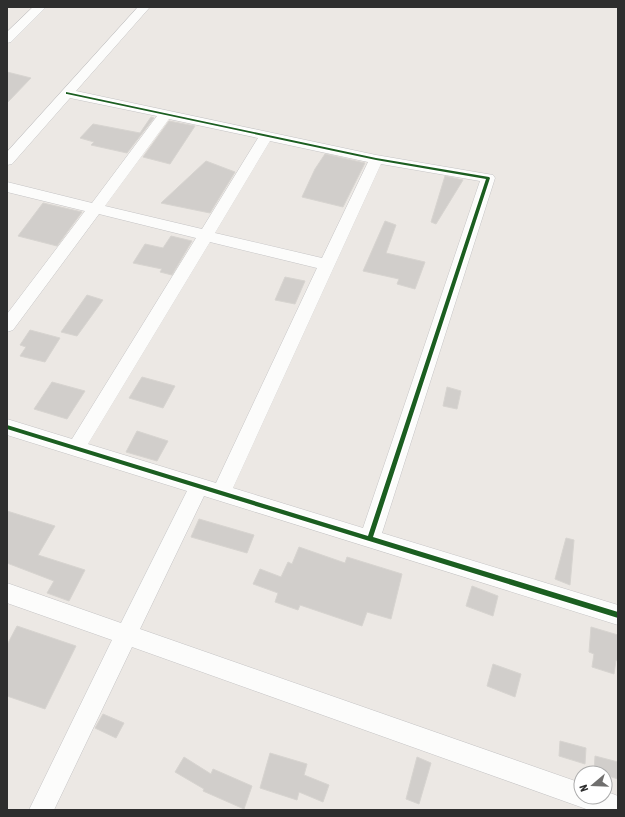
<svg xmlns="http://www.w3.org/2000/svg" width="625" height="817" viewBox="0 0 625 817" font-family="'Asap Condensed',sans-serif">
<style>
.building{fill:#d1cecb;stroke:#d7d4d0}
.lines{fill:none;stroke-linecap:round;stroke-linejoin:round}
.minor-casing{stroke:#c5c4c5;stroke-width:1}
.minor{fill:#fcfcfb;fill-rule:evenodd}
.cycleway-casing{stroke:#fff;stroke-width:3}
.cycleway{fill:#1b5e20;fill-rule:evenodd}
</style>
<rect width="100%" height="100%" fill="#ece8e4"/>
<g class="building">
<polygon points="7,72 31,78 7,103"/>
<polygon points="151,117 154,118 127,153 91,145 94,142 80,138 93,124 140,133"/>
<polygon points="169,121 195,126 170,164 143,157"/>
<polygon points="325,154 365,163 343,207 302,197 315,169"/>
<polygon points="206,161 235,172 210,213 161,203"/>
<polygon points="445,176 463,180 436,224 431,222"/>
<polygon points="43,203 82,212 57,246 18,236"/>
<polygon points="385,221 396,225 386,253 425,262 415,289 397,284 399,279 363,271"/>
<polygon points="171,236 192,241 172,275 160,272 162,269 133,263 145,244 163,248"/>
<polygon points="285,277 305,281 295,304 275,300"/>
<polygon points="87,295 103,300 77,336 61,332"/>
<polygon points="30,330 60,338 45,362 20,356 26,347 20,345"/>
<polygon points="142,377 175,386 163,408 129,398"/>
<polygon points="52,382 85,391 67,419 34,409"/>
<polygon points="447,387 461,391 457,409 443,406"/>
<polygon points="137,431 168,441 157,461 126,452"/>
<polygon points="7,511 55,526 38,555 85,570 69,601 47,593 54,581 7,563"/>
<polygon points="199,519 254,535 247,553 191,537"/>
<polygon points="566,538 574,540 570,585 555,579"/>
<polygon points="299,547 345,563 347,557 402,574 391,619 367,612 362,626 300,605 298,610 275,602 278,593 253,584 260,569 281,577 288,562 292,564"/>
<polygon points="472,586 498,596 493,616 466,606"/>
<polygon points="17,626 76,646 45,709 7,696 7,645"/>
<polygon points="591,627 618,635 618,661 616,660 614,674 592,667 594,654 589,652"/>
<polygon points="493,664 521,674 515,697 487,686"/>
<polygon points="103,714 124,723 116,738 95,728"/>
<polygon points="560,741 586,748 585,764 559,756"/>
<polygon points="270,753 307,764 304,775 329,785 323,802 299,792 297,800 260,788"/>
<polygon points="595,756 618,762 618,779 605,775 605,773 594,772"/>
<polygon points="184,757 211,774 213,769 252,786 244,809 203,791 204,789 175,772"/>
<polygon points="417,757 431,763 419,804 406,799"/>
</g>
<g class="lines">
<defs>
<g id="minor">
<polygon points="33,7 46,7 11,42 7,43 7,32"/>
<path d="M138,7H150L76,91L376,155L493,175L495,178L382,533L618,605V625L204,496L140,629L581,783V797H605V791L618,796V810H589L132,647L54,810H29L112,640L7,603V583L121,623L187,491L7,435V419L72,439L196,238L99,214L13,330L7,332V314L85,211L7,192V182L92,203L157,116L70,98L12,164L7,165V152ZM169,119L258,138L202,229L105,206ZM270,141L368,162L322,258L215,233ZM381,164L480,181L363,528L233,488ZM210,242L317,268L216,483L88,444Z"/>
</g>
</defs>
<use href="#minor" class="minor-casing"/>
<use href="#minor" class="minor"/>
<defs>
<polygon id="cycleway" points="66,92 376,158 489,177 490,178 373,537 618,612 618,618 7,429 7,425 368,536 486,179 376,160 67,94 66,94"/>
</defs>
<use href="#cycleway" class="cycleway-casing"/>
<use href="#cycleway" class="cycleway"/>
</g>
<rect width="625" height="817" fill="none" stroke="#2e2e2e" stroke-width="16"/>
<g transform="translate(593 785) rotate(251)"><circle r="19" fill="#ffffff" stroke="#ababab"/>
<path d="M0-3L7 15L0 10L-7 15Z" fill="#706f6e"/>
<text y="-6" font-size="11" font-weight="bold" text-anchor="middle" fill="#2e2e2e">N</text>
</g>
</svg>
